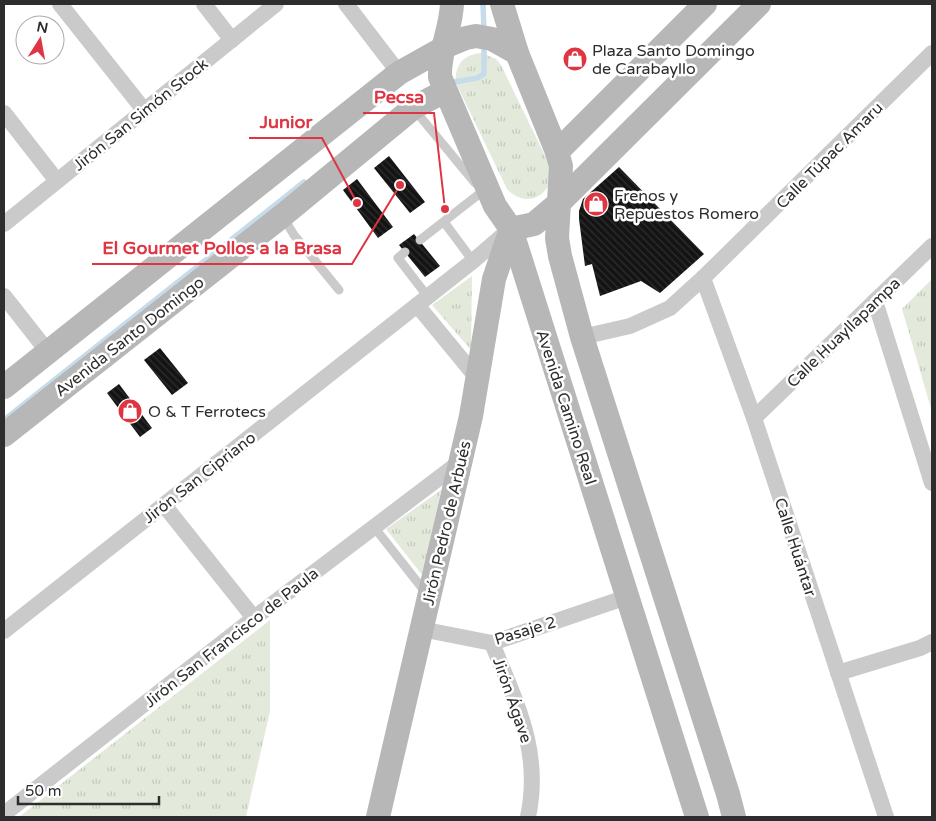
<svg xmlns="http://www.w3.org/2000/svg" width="936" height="821" viewBox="0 0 936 821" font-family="'Varela Round',sans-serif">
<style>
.park{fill:url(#park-tufts)}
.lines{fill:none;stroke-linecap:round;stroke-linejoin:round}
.stream{stroke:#c7dcea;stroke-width:5.5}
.building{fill:url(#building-back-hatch)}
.lane{stroke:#cacaca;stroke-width:9}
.street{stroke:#cacaca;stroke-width:16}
.secondary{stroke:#b7b7b7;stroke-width:24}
.labels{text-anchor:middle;stroke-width:5;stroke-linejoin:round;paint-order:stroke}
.poi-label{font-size:16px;fill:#2d2d2d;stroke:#fff;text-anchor:start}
.street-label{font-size:16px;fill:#2d2d2d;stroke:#fff}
.leader{fill:none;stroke:#df3441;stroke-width:2}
.callout-dot{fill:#df3441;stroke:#fff;stroke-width:2}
.callout-label{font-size:18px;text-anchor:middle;font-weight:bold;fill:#df3441;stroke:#fff;stroke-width:5;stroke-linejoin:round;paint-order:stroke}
</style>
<defs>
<pattern id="park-tufts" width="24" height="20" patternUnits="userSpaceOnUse" patternTransform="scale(1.25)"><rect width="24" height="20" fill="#e3eadb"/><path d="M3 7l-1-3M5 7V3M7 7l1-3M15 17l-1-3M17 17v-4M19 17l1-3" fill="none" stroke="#c3c9bc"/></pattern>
<pattern id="building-back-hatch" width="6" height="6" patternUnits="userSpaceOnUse" patternTransform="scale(1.25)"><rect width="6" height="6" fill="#141414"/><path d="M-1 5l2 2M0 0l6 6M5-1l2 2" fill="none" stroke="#2e2e2e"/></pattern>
</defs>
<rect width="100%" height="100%" fill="#fff"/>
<g class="park">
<path d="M482,53L496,59L501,65L549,164C558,192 528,212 507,189L456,83C454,65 464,54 482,53Z"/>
<polygon points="472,276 471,350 432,305"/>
<polygon points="932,279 932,412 902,309"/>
<polygon points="441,490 423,576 386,529"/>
<polygon points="270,620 270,711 246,817 19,817"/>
</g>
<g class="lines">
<g class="stream">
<polyline points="483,4 484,32"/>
<polyline points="448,83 477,78 484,74 484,43"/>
<polyline points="4,420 304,182"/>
</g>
</g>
<g class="building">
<polygon points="389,156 425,202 410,213 374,168"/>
<polygon points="619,167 704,254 660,293 641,281 600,296 592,264 585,266 579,219 579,211 583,199"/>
<polygon points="357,179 393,227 378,238 343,190"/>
<polygon points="414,234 440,266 425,277 399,245"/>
<polygon points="160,348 188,383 172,395 144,360"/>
<polygon points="119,384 152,428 140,437 107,393"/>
</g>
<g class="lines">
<g class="lane">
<polyline points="413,108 475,183"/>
<polyline points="283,217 294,235 339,290"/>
<polyline points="444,222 473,261"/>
<polyline points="420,240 483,191"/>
<polyline points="405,252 398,258 428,297"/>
<polyline points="374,527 426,593"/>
</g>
<g class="street">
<polyline points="60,4 144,110"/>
<polyline points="204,4 232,40"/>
<polyline points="346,4 399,73"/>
<polyline points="4,113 57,181"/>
<polyline points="4,224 276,4"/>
<polyline points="703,278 754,418 886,817"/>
<polyline points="4,296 48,352"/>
<polyline points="875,301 932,483"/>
<polyline points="417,305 477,378"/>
<polyline points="582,337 630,326 670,308 703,278 932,53"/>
<polyline points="754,418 932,246"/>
<polyline points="164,505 254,618"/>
<polyline points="421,629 492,643 627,597"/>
<polyline points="4,631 473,261 509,230"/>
<path d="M492,643C516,703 542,751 528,817"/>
<polyline points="838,673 920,648 932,642"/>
<polyline points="4,814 254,618 460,462"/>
</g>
<g class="secondary">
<path d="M452,4C451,29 439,51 440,77L495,206L511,229L697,817"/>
<polyline points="502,4 517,53 557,152 561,166 557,238 560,256 582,337 728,794 734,817"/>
<polyline points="557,152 705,4"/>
<polyline points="511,229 534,224 559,203 759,4"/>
<polyline points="4,387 399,73 449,45 466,38 476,36 492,39 517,53"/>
<polyline points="4,435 282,216 413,108 445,91"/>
<polyline points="378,817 471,416 494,279 511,229"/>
</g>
</g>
<defs>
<symbol id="shop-disc" viewBox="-11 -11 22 22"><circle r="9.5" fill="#df3441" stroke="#fff"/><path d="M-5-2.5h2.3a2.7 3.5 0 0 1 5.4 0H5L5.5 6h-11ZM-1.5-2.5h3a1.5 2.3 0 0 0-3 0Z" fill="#fff"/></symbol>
</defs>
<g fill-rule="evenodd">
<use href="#shop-disc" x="561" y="45" width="28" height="28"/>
<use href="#shop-disc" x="582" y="190" width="28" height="28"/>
<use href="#shop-disc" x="116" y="397" width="28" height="28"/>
</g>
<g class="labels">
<g class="poi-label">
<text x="592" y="56">Plaza Santo Domingo<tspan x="592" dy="18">de Carabayllo</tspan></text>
<text x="614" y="201">Frenos y<tspan x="614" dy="18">Repuestos Romero</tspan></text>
<text x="148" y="417">O &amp; T Ferrotecs</text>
</g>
<g class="street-label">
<text transform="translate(140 114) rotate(-39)" y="6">Jirón San Simón Stock</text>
<text transform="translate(829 155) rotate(-45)" y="6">Calle Túpac Amaru</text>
<text transform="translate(843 332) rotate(-44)" y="6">Calle Huayllapampa</text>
<text transform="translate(129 336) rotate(-38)" y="6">Avenida Santo Domingo</text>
<text transform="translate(567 407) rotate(72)" y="6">Avenida Camino Real</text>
<text transform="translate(199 477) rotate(-38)" y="6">Jirón San Cipriano</text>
<text transform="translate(446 523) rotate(-77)" y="6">Jirón Pedro de Arbués</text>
<text transform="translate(796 547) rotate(72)" y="6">Calle Huántar</text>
<text transform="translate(525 630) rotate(-17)" y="6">Pasaje 2</text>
<text transform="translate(231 637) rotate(-38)" y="6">Jirón San Francisco de Paula</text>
<text transform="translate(513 700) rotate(71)" y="6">Jirón Ágave</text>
</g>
</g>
<path class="leader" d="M445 209L434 113H363M357 203L322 138H249M400 185L352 264H92"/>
<g class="callout-dot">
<circle cx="445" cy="209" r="5"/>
<circle cx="357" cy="203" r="5"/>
<circle cx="400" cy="185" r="5"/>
</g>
<g class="callout-label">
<text x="399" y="103">Pecsa</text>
<text x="286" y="128">Junior</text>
<text x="222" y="254">El Gourmet Pollos a la Brasa</text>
</g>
<rect width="936" height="821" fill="none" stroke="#2d2d2d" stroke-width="10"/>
<g transform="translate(40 40) rotate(11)"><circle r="24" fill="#ffffff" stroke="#ababab"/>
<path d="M0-4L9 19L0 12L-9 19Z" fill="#df3441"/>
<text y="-8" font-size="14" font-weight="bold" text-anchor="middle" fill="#2d2d2d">N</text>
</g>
<path d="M18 796v8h141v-8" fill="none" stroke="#2d2d2d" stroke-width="2.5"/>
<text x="25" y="796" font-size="15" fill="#2d2d2d" stroke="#ffffff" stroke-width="4" paint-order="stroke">50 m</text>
</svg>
